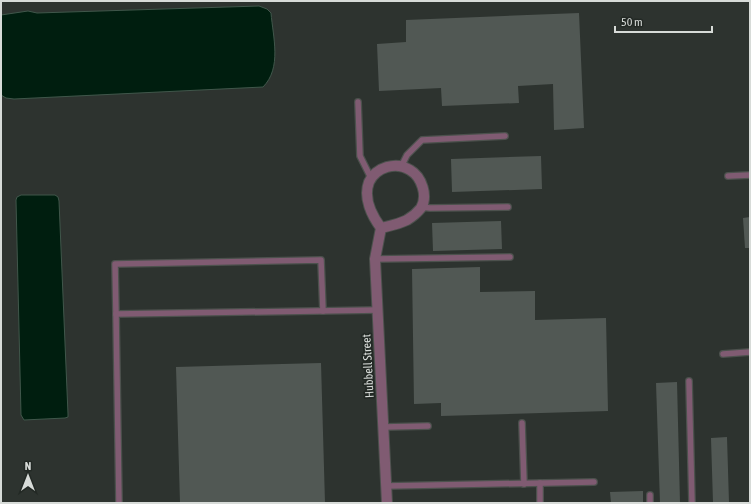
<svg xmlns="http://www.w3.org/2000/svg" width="751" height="504" viewBox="0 0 751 504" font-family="'Asap Condensed',sans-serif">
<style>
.water{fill:#001e0f;stroke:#40574b}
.building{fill:#515854}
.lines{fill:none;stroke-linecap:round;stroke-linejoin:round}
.service-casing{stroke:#4c514d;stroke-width:8}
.minor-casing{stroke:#4c514d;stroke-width:12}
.service{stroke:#805b72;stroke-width:5.5}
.minor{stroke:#805b72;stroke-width:10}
.labels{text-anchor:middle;stroke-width:3.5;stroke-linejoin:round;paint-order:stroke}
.street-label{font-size:12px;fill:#d7dbd8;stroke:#232925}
</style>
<rect width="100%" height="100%" fill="#2d332f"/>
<g class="water">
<path d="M259,6L267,9L271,13C273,37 282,68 263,87L14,99L6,98L1,95V15L28,11L37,13Z"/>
<polygon points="21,195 55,195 58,197 59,201 68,414 68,417 65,418 24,420 21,415 16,200 17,197"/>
</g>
<g class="building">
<polygon points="579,13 584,128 554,130 553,84 518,86 519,103 442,106 441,88 379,91 377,44 406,42 406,20"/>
<polygon points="541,156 542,189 452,192 451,159"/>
<polygon points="750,217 750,248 745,248 743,218"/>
<polygon points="501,221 502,249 433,251 432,223"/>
<polygon points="480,267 480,292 535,291 535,320 606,318 608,411 441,416 441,403 414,404 412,269"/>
<polygon points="321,363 325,503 180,503 176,367"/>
<polygon points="677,382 680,503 660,503 656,383"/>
<polygon points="727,437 729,503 713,503 711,438"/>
<polygon points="643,491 643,503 611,503 610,492"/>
</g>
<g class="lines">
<defs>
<g id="service">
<polyline points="358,102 360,156 371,178"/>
<polyline points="401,167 407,155 422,140 505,136"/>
<polyline points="728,176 750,175"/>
<polyline points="421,207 430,208 508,207"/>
<polyline points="375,259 510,257"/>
<polyline points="116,314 115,264 321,260 323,311"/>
<polyline points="723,354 750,352"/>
<polyline points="689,381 692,503"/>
<polyline points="522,423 524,484"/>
<polyline points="384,427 428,426"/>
<polyline points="540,483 540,503"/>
<polyline points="386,486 594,482"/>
<polyline points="650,495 650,503"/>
<polyline points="119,503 116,314 378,310"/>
</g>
<path id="minor" d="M381,228C372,216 363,198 369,182C376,167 396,161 410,170C422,177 428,196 421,208C417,213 412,217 407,220C399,224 389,226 381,228L375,259L387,503"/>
</defs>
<use href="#service" class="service-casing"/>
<use href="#minor" class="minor-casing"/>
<use href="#service" class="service"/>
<use href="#minor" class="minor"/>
</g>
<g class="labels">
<g class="street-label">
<text transform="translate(368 366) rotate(-93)" y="4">Hubbell Street</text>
</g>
</g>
<rect width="751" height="504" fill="none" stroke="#d7dbd8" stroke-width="4"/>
<g transform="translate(28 476)" stroke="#232925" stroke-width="3" paint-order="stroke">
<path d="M0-3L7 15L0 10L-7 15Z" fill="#d7dbd8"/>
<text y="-6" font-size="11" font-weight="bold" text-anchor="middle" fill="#d7dbd8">N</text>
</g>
<path d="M615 26v6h97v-6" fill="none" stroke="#d7dbd8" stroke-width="2"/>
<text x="621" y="26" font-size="12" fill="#d7dbd8" stroke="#232925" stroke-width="3" paint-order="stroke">50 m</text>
</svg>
